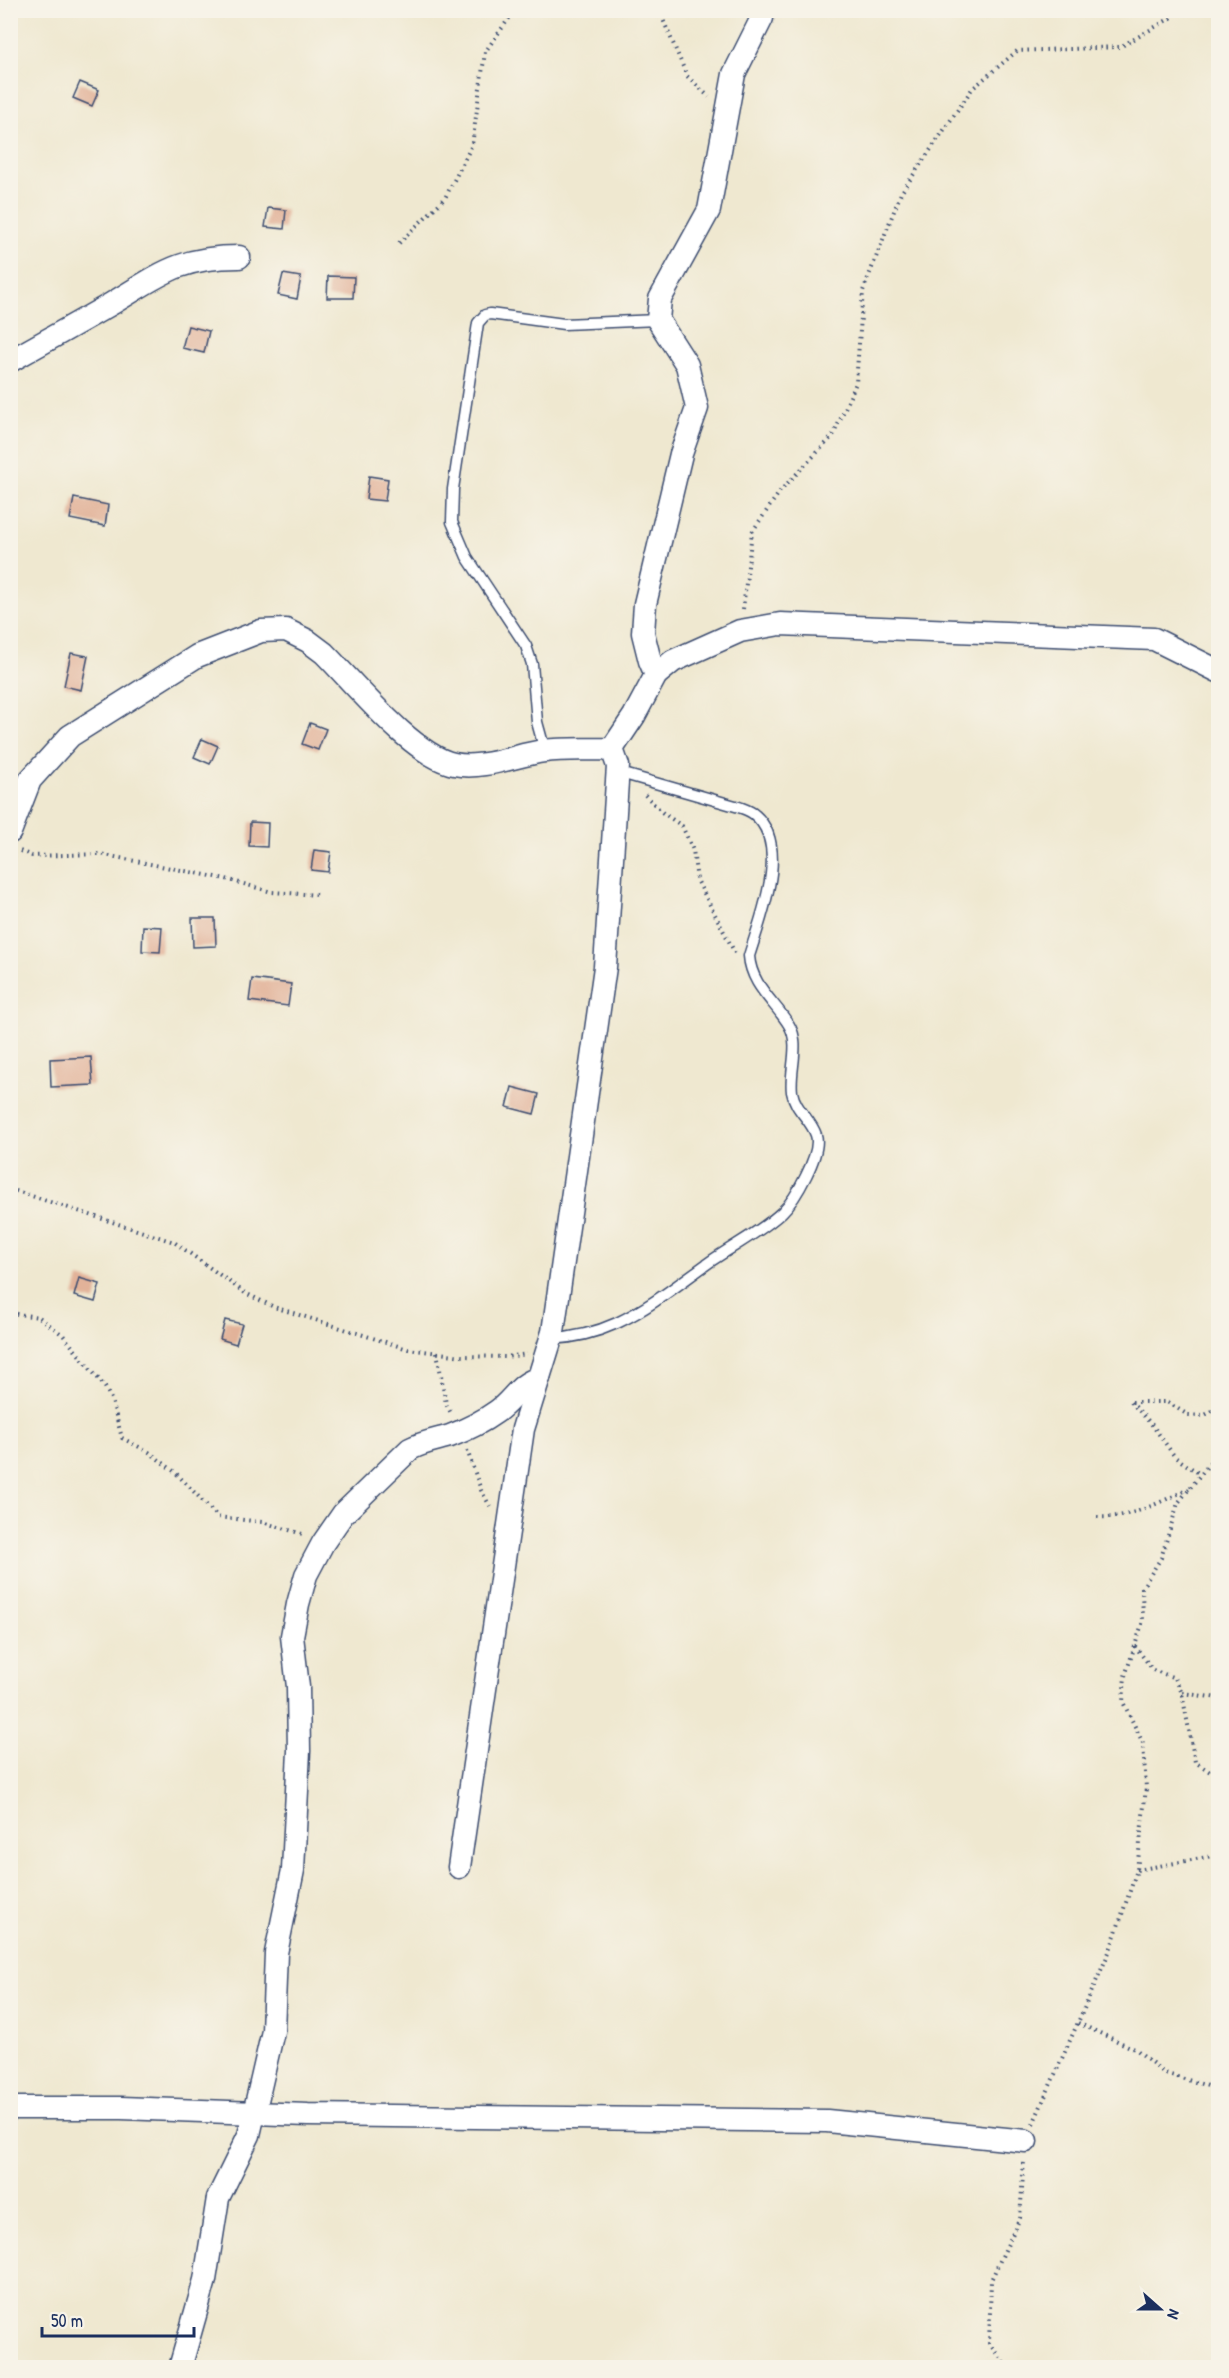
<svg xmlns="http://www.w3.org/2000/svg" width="1229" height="2378" viewBox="0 0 1229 2378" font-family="'Patrick Hand',sans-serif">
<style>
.building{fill:#e2b299}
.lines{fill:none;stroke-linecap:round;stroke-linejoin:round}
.lane-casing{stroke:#3b4b6f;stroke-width:13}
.street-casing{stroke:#3b4b6f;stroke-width:25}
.path{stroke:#3b4b6f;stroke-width:4;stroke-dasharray:1.5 4.5;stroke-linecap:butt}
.lane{stroke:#fff;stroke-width:10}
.street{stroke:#fff;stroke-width:22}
</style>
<rect width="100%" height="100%" fill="#f7f3e8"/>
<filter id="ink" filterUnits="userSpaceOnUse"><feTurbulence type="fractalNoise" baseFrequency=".0167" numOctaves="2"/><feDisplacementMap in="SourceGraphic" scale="12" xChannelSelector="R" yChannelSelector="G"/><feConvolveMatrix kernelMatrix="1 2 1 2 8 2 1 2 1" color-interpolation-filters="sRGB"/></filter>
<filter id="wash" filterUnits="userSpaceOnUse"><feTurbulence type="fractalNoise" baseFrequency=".008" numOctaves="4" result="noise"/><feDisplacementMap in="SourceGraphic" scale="24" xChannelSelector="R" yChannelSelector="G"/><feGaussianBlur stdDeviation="1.35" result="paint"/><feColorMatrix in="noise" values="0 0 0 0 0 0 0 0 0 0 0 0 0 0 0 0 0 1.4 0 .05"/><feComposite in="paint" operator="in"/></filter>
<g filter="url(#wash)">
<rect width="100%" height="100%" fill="#efe8d0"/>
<g id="blocks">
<g class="building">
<polygon points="80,82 99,90 92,106 73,98"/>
<polygon points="268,208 286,210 284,229 265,227"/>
<polygon points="283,274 301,277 297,299 278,295"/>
<polygon points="328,276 354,277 353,298 327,298"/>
<polygon points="188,326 209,331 204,353 182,348"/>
<polygon points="369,476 388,479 385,501 366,499"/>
<polygon points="74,498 108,505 105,526 70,519"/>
<polygon points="71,653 88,656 81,690 64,686"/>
<polygon points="310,723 326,729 318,750 302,744"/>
<polygon points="202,739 218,746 210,764 194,757"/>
<polygon points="250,822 268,823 267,847 249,846"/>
<polygon points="314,850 331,852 328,872 311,870"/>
<polygon points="192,918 215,918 216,946 193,947"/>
<polygon points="143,926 162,927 160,952 142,951"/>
<polygon points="252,979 291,984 288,1006 249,1001"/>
<polygon points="91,1057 93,1085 51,1087 50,1059"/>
<polygon points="512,1087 539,1094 534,1114 507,1107"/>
<polygon points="79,1278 100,1284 95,1302 74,1296"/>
<polygon points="225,1320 242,1324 236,1344 220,1339"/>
</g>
</g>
</g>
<g filter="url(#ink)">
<use href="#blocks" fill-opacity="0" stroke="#3b4b6f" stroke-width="1.5"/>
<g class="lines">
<defs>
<g id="lane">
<polyline points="545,751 537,722 532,664 526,646 467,557 452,522 453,489 478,323 485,315 490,314 564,324 658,320"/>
<path d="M551,1339C574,1338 595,1333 617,1323C651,1307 680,1283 711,1261C734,1245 762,1231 782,1212C795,1200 822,1153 816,1135C811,1119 795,1110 792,1092C789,1071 801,1044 789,1025C775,1002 751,985 749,956C760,919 791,846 755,815C751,811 744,809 739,807L617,772"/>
</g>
<g id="street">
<path d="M10,361C44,342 78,323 111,304C160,275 178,257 239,257"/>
<polyline points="656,675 650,661 643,633 645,604 681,454 697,408 687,365 658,320 660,299 709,210 734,74 762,18 761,10"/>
<path d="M10,832L30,780L70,736L197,656L261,631L286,630L308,641L324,653C354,683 413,756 454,764C484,770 515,755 544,751C566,748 590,750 612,749L634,716L656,675L673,661L740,631L780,624L1154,639L1218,671"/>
<polyline points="459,1867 523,1429 553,1332 605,967 618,766 612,749"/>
<polyline points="10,2108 121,2108 308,2115 827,2121 1026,2141"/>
<path d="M180,2368L205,2280L218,2198L249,2135L273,2031L276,1953L293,1870L299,1751L298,1687L292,1636L298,1604L306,1575L323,1543L343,1514L410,1449C423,1442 436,1440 450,1436C466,1430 482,1422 496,1412C513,1401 518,1384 539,1378"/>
</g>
</defs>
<use href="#lane" class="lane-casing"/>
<use href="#street" class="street-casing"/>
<g class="path">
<polyline points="659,10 687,76 709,97"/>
<polyline points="399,243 445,198 472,145 485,52 515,10"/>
<polyline points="743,609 752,532 781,490 833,436 856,383 863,291 901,193 972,89 1017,51 1120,47 1171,18 1177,10"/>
<polyline points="645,795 663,813 682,826 693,850 697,880 735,953"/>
<polyline points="20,851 32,856 100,854 226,879 272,892 319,895"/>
<polyline points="10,1189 174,1242 245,1293 274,1307 408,1349 462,1356 506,1357 527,1354"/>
<polyline points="10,1313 39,1317 63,1335 105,1387 112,1401 122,1438 149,1452 175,1472 218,1517 262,1522 306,1535"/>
<polyline points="437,1352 446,1404 452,1415"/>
<polyline points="1131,1402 1153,1426 1175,1457 1200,1474"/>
<polyline points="1132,1402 1167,1402 1188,1415 1203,1416 1218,1408"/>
<polyline points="467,1450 481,1490 490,1506"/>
<path d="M1097,1517C1131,1519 1159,1502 1189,1489"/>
<polyline points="1135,1646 1153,1670 1175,1678 1182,1693 1195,1762 1218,1777"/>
<polyline points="1182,1693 1218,1698"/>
<polyline points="1137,1870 1218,1855"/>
<polyline points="1078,2023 1137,2050 1164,2073 1218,2089"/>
<polyline points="1033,2124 1110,1950 1137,1870 1146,1788 1143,1743 1123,1702 1125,1676 1143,1621 1142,1588 1161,1558 1178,1503 1218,1453"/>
<polyline points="1007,2368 989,2343 991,2280 1020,2218 1024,2160"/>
</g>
<use href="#lane" class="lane"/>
<use href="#street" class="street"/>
</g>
</g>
<rect width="1229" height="2378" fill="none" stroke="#f7f3e8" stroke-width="36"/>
<g transform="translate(1160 2309) rotate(111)" stroke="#f7f3e8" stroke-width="4.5" paint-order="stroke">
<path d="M0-4.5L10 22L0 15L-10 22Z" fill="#1b2f5e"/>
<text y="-9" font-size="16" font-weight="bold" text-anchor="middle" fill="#1b2f5e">N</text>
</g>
<path d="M42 2327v9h152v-9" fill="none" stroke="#1b2f5e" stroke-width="3"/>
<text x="51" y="2327" font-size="18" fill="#1b2f5e" stroke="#f7f3e8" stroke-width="4.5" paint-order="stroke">50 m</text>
</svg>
